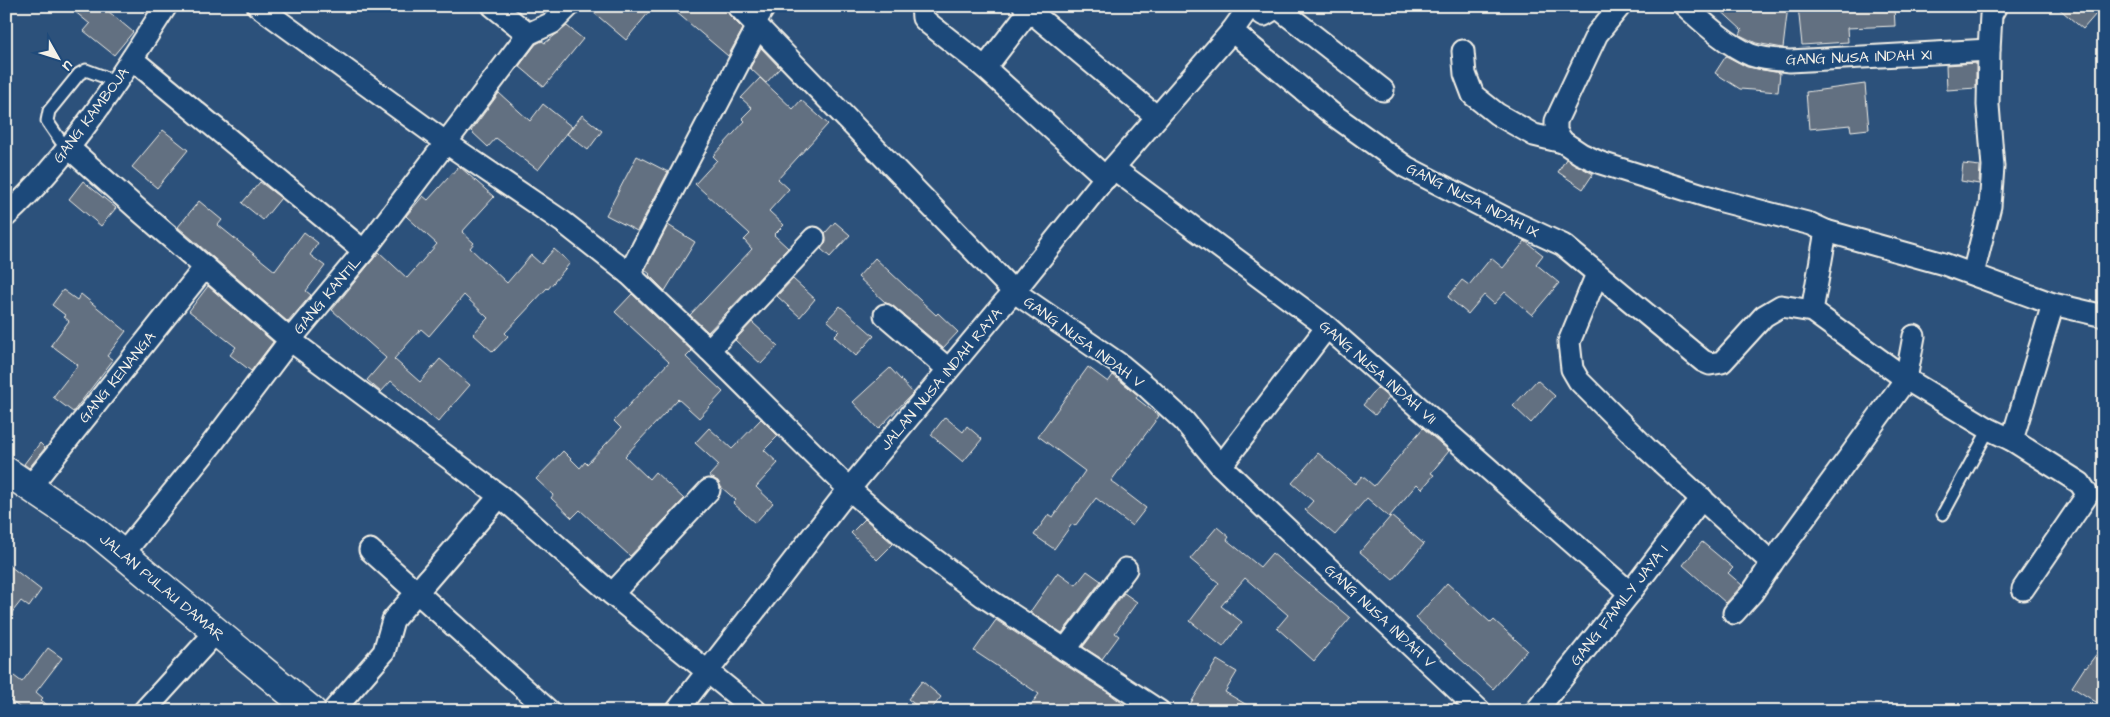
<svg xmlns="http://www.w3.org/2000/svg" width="2110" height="717" viewBox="0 0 2110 717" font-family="'Architects Daughter',sans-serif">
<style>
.building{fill:#626f81;stroke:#f4f1e8}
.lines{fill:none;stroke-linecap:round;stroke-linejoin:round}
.lane-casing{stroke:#f4f1e8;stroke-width:15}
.street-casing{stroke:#f4f1e8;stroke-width:25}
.secondary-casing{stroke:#f4f1e8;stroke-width:31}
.lane{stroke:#1f4a7a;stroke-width:11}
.street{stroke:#1f4a7a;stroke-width:21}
.secondary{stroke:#1f4a7a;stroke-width:28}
.labels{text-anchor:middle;stroke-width:4;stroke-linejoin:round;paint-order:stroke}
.street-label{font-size:15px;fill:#f4f1e8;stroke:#1f4a7a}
</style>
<rect width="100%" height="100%" fill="#2c517b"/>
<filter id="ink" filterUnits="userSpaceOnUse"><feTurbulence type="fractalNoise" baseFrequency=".02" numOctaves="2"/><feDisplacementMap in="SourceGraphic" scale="10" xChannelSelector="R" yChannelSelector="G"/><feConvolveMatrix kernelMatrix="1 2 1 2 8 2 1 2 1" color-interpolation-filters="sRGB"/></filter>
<g filter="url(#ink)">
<g class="building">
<polygon points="68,6 102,6 133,32 114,55 84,31 90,24"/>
<polygon points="586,6 654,6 626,40"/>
<polygon points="669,6 726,7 729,15 743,29 728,56"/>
<polygon points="1716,6 1788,6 1783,48 1756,43 1740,35 1742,30"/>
<polygon points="1798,6 1894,6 1895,26 1847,28 1848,42 1802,45"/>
<polygon points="2056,6 2103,6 2083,29"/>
<polygon points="567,26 583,39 544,87 519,66 536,44 542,41 545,43"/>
<polygon points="761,48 780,68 766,83 750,68"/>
<polygon points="1726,56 1747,67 1780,73 1778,92 1740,89 1715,73"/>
<polygon points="1976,63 1976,88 1947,90 1946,65"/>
<polygon points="760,78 793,109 801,100 828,124 778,179 789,189 769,211 784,225 774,235 788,248 708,332 690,315 752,249 744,240 750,234 695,184 717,160 713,156 745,121 742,118 752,108 741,98"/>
<polygon points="1865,84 1869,129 1851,131 1850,125 1809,129 1806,92"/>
<polygon points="499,93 530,121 543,104 572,127 538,170 496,138 488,147 471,131"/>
<polygon points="582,115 602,131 588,150 567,134"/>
<polygon points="163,130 188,150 157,188 132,167"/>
<polygon points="637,156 668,172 637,231 606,215"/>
<polygon points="1566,159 1593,174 1583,189 1558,172"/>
<polygon points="1963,164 1980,166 1979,184 1961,181"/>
<polygon points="459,166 494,197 462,232 474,243 470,248 507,283 531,255 541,264 554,249 570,263 548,289 547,288 505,333 508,336 493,352 473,334 488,318 464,295 429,336 421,329 394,359 420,382 440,359 470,385 438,422 391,381 381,392 367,380 386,358 332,310 379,252 407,278 437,244 406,216 423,196 428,200"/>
<polygon points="83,181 116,208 101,226 69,199"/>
<polygon points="260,182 281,198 263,220 242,203"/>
<polygon points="199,201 222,220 218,225 275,271 304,232 318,243 310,255 325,266 306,291 311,295 288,322 178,227"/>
<polygon points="835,222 850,235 830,257 821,249 826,241 825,233"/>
<polygon points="668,225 695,242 665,291 649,275 650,274 645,270"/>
<polygon points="1525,241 1543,255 1536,264 1559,283 1532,315 1505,292 1494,304 1484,295 1468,314 1448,297 1462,280 1469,285 1491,258 1503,268"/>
<polygon points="875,258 936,315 938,313 958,332 943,348 893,306 886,303 858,277"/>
<polygon points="793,279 815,299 800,317 777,296"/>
<polygon points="208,286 273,342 251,371 230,355 236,347 189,311"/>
<polygon points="63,290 77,300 81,294 126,331 107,356 113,360 73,412 53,397 78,365 51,345 69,321 64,317 65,315 52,305"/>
<polygon points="632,294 692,351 686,357 723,392 699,418 678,399 625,456 649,479 655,472 684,499 630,556 580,510 572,518 551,498 553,495 536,479 563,451 580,468 585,462 587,464 621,428 614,421 669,362 615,312"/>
<polygon points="840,306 874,336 856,356 834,336 839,331 827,320"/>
<polygon points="752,322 778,346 761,364 735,340"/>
<polygon points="1088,367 1108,382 1113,375 1138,395 1136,398 1159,416 1111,481 1146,508 1132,526 1096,498 1075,526 1072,524 1054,549 1034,535 1049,514 1053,517 1085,471 1038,436"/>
<polygon points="890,368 913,393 878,429 853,402"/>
<polygon points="1537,380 1555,396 1531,423 1513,406"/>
<polygon points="1377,388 1389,398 1375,415 1363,405"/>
<polygon points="945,417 963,432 967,426 982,439 963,462 931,435"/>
<polygon points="761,419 778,436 764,450 778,463 756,487 773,503 755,523 733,503 736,500 721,487 718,481 709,476 719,465 695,443 709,428 732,449"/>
<polygon points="1423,428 1449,451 1431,473 1434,475 1422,489 1417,484 1389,517 1367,498 1335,535 1305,510 1313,501 1292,483 1318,453 1355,484 1362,476 1374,486"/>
<polygon points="40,443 45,448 29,468 24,464"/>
<polygon points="1391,516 1424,544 1393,580 1360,552"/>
<polygon points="865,519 893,544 877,560 851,533"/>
<polygon points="1217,527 1229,537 1227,540 1260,567 1272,553 1350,618 1314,661 1277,628 1288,615 1245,578 1221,606 1242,622 1223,647 1190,621 1219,583 1190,559"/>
<polygon points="1702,542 1733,568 1728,573 1742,585 1726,603 1683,565"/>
<polygon points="6,563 41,590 29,607 21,601 6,620"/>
<polygon points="1087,571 1101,581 1062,633 1030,612 1058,572 1076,585"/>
<polygon points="1447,583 1491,623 1494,620 1527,650 1493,689 1416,618"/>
<polygon points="1124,593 1137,602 1115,633 1119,636 1102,659 1083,647"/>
<polygon points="996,620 1110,694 1133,711 1026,711 1039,694 974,651"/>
<polygon points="2104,644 2104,707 2072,687 2085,667 2086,668"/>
<polygon points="48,648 62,658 36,692 43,698 41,700 55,711 24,711 6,697 6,670 22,682"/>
<polygon points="1217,660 1237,672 1225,692 1257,711 1186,711"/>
<polygon points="922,681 941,697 930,711 923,711 908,699"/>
</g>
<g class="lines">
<defs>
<g id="lane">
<polyline points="758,26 771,6"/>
<polyline points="68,147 60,140 47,121 49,111 79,74 86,70 118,82"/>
<polyline points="1943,514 1989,429"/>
</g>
<g id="street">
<polyline points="258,6 445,142 563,222 629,274 709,350 849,489 907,539 983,596 1159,711"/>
<polyline points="493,6 528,34"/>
<polyline points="738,6 1013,291 1122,366 1146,386 1184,421 1221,466 1253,497 1480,711"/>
<polyline points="922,6 923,18 928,23 985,68"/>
<polyline points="1024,6 1157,117"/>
<polyline points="1251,6 1264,15 1277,7 1383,90"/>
<polyline points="1620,6 1597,34 1556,121 1556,132 1563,142 1581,154 1601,163 1722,201 1811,224 1826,231 1812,311"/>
<path d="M1685,6C1705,24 1726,44 1751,55C1763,59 1777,60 1790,61L1989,50"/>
<polyline points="1029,11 985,68 1106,178"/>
<polyline points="1232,31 1331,113 1406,167 1509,220 1563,245 1703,361 1710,364 1722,362 1764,316 1781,306 1812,311 1906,379 1989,429 2012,440 2080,483 2086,492 2086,497 2023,589"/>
<polyline points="1463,51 1465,74 1473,95 1497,114 1534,135 1563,142"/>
<polyline points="132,59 364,251"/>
<polyline points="68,147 142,213 290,340 500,496 612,594 756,711"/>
<polyline points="1113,168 1327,327 1630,593"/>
<path d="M6,216C70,156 119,80 166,6"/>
<polyline points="1826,231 1944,264 2053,304 2104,316"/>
<polyline points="629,274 758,26"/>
<polyline points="1597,274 1569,342 1572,369 1579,381 1648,450 1772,563"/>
<polyline points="1973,274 1990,206 1993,167 1988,105 1989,50 1991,15 1996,6"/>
<polyline points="885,315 948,369"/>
<polyline points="709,350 814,238"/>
<polyline points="2012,440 2053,304"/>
<polyline points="1221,466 1327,327"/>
<polyline points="30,487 205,267"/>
<polyline points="370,550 549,711"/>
<polyline points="123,554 211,445 290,340 364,251 528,34 552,23 569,6"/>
<polyline points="612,594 709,490"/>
<polyline points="1734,613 1752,593 1772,563 1906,379 1914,336"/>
<polyline points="1065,650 1126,569"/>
<polyline points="144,711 216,632"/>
<polyline points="333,711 384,652 393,620 500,496"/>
<polyline points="677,711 849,489 1024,279 1113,168 1232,31 1250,6"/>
<polyline points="1536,711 1630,593 1702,498"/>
</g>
<polyline id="secondary" points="6,471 95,531 312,711"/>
</defs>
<use href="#lane" class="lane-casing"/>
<use href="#street" class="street-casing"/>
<use href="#secondary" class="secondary-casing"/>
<use href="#lane" class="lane"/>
<use href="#street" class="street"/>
<use href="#secondary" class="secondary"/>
</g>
</g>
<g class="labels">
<g class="street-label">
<text transform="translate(1859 57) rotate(-2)" y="5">GANG NUSA INDAH XI</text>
<text transform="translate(91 115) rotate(-53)" y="5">GANG KAMBOJA</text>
<text transform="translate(1473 200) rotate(27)" y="5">GANG NUSA INDAH IX</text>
<text transform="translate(327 295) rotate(-50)" y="5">GANG KANTIL</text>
<text transform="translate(1084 342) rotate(36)" y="5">GANG NUSA INDAH V</text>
<text transform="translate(1378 372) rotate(41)" y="5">GANG NUSA INDAH VII</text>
<text transform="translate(117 377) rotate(-51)" y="5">GANG KENANGA</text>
<text transform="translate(941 379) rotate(-50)" y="5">JALAN NUSA INDAH RAYA</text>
<text transform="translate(162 587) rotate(40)" y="5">JALAN PULAU DAMAR</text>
<text transform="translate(1619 605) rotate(-52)" y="5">GANG FAMILY JAYA I</text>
<text transform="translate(1380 616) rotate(43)" y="5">GANG NUSA INDAH V</text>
</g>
</g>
<rect width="2110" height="717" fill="none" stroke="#1f4a7a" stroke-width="25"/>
<rect x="12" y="12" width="2085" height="692" fill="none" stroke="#f4f1e8" stroke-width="2" filter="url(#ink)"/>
<g transform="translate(58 58) rotate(129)" stroke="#1f4a7a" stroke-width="4" paint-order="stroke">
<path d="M0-4L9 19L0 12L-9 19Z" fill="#f4f1e8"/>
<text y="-8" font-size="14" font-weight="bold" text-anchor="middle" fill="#f4f1e8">U</text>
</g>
</svg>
